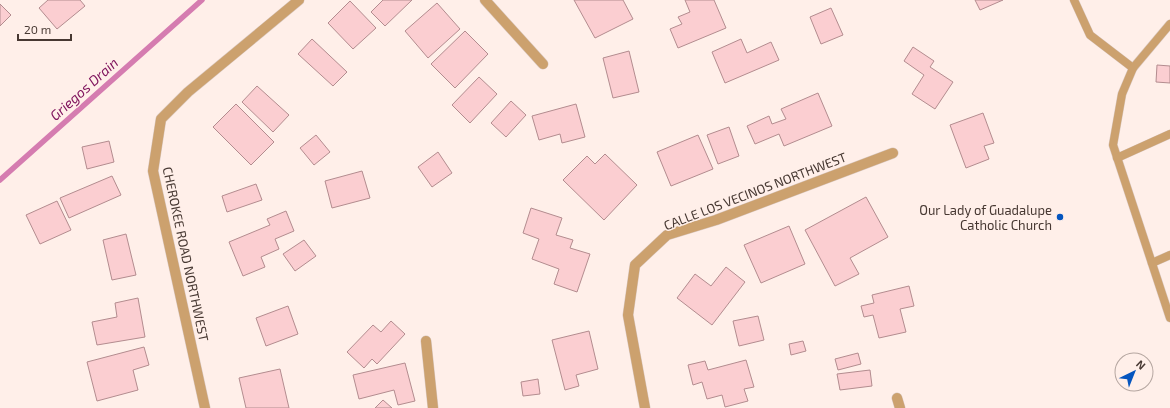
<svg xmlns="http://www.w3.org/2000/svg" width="1170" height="408" viewBox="0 0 1170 408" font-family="'Exo 2',sans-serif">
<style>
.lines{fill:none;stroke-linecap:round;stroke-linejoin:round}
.stream{stroke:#d57cb0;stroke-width:5.5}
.building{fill:#fbced1;stroke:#b38c8f}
.lane-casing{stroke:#dacac4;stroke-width:9}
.street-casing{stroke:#dacac4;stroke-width:11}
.lane{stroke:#cca16e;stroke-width:8}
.street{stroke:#cca16e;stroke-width:10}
.poi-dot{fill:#0555bf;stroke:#ffefe9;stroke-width:1.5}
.labels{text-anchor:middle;stroke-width:3;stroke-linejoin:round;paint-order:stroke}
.street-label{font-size:13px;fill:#473832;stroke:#ffefe9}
.poi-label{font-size:13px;fill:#473832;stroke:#ffefe9;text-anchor:end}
.water-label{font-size:14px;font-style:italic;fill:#81155e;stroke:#ffefe9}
</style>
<rect width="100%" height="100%" fill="#ffefe9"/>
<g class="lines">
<polyline class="stream" points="0,180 202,0"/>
</g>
<g class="building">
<polygon points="48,0 80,0 85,6 57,29 39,8"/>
<polygon points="383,0 412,0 385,26 371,12"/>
<polygon points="574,0 623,0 633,19 595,38"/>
<polygon points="685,0 714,0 726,28 678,48 670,29 682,24 678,17 690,12"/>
<polygon points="975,0 1003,0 980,10"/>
<polygon points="350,1 376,28 353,49 328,23"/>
<polygon points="437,3 460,29 428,58 405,31"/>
<polygon points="0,4 11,15 0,26"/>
<polygon points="831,8 843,35 821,44 810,17"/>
<polygon points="465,31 488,54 455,88 431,64"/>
<polygon points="312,39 347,72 333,86 298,54"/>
<polygon points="741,39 747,53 771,42 779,60 725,83 712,52"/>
<polygon points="913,47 934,61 930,67 953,82 935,109 912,94 924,75 904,61"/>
<polygon points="629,51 639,92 613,98 603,58"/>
<polygon points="1157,65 1170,66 1170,83 1156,82"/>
<polygon points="479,77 497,94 470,123 452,105"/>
<polygon points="257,86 289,115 273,132 242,102"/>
<polygon points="818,93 832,126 784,146 779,134 755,144 747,126 769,116 772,124 786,119 781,109"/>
<polygon points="511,101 526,115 506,137 491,123"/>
<polygon points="236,104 274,142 251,165 213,127"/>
<polygon points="576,104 585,137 562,143 560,134 539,140 532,116"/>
<polygon points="983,113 994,143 984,146 989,159 966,168 950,125"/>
<polygon points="729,127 739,156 718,164 707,135"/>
<polygon points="316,135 330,152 314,165 300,148"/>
<polygon points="698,135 713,169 671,186 657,152"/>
<polygon points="109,141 114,162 87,169 82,147"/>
<polygon points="438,152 452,173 432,187 418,167"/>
<polygon points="605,154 637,185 604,220 563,180 587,156 595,164"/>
<polygon points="362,171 370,198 332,208 325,181"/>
<polygon points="112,176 121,195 69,218 60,198"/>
<polygon points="256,184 262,200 227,212 222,196"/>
<polygon points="866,197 888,237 850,258 859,274 835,286 805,230"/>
<polygon points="57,201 71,230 40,244 26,215"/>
<polygon points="531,208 562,218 556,235 573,240 570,248 590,254 577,292 554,284 559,269 532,259 539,239 523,233"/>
<polygon points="286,211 294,231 275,239 279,249 261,257 265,267 243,276 229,242 270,225 267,219"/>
<polygon points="789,226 805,264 761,283 744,245"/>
<polygon points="126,234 136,275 112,280 103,240"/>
<polygon points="304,240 316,256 295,271 283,254"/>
<polygon points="726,267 745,282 712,325 677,298 695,274 711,286"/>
<polygon points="909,286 914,306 900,309 906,332 879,338 873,315 864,317 861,306 874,303 872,295"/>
<polygon points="138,298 145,337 97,345 92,322 117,317 115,303"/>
<polygon points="288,306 298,334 266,346 256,318"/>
<polygon points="758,316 764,340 739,346 733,321"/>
<polygon points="391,321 405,334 377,364 372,359 364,368 347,352 373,325 381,332"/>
<polygon points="589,331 598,369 576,375 579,386 565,390 552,340"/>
<polygon points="803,341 806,351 791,355 789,344"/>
<polygon points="144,347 149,365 133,370 138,390 97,401 87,362"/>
<polygon points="858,353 861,364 838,370 835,359"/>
<polygon points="746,360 754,387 744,389 748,401 725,407 722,395 707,399 702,382 693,385 688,365 705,361 708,370"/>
<polygon points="405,363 415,401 398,405 394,390 359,399 353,375"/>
<polygon points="280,369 289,408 246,408 239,378"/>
<polygon points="870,370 872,386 840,390 837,374"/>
<polygon points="538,379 540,394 523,396 521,382"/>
<polygon points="383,400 392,408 375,408"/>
</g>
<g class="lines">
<defs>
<g id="lane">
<polyline points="1074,0 1090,35 1133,68"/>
<polyline points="1170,24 1133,68 1122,94 1113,145 1170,318"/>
<polyline points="1117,158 1170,134"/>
<polyline points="1152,263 1170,255"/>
</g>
<g id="street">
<polyline points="485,0 543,64"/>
<polyline points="426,341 433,408"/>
<polyline points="897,398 900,408"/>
<polyline points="205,408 153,171 161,119 188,92 299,0"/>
<polyline points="645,408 628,315 635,265 667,235 716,220 893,153"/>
</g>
</defs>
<use href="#lane" class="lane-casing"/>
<use href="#street" class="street-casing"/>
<use href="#lane" class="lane"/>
<use href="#street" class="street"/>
</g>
<circle class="poi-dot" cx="1060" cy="217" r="4"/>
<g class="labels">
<g class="street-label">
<text transform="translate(755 191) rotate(-21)" y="5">CALLE LOS VECINOS NORTHWEST</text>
<text transform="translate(186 254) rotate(78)" y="5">CHEROKEE ROAD NORTHWEST</text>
</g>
<g class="poi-label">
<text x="1052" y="215">Our Lady of Guadalupe<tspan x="1052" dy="15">Catholic Church</tspan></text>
</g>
<g class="water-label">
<text transform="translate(84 89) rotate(-42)" y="5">Griegos Drain</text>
</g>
</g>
<g transform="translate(1134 372) rotate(43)"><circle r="19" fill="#ffefe9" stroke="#b5a6a0"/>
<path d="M0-3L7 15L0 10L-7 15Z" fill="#0555bf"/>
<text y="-6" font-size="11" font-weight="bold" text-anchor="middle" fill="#473832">N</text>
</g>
<path d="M18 34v6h53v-6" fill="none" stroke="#473832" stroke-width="2"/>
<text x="24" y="34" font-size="12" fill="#473832" stroke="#ffefe9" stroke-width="3" paint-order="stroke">20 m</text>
</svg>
